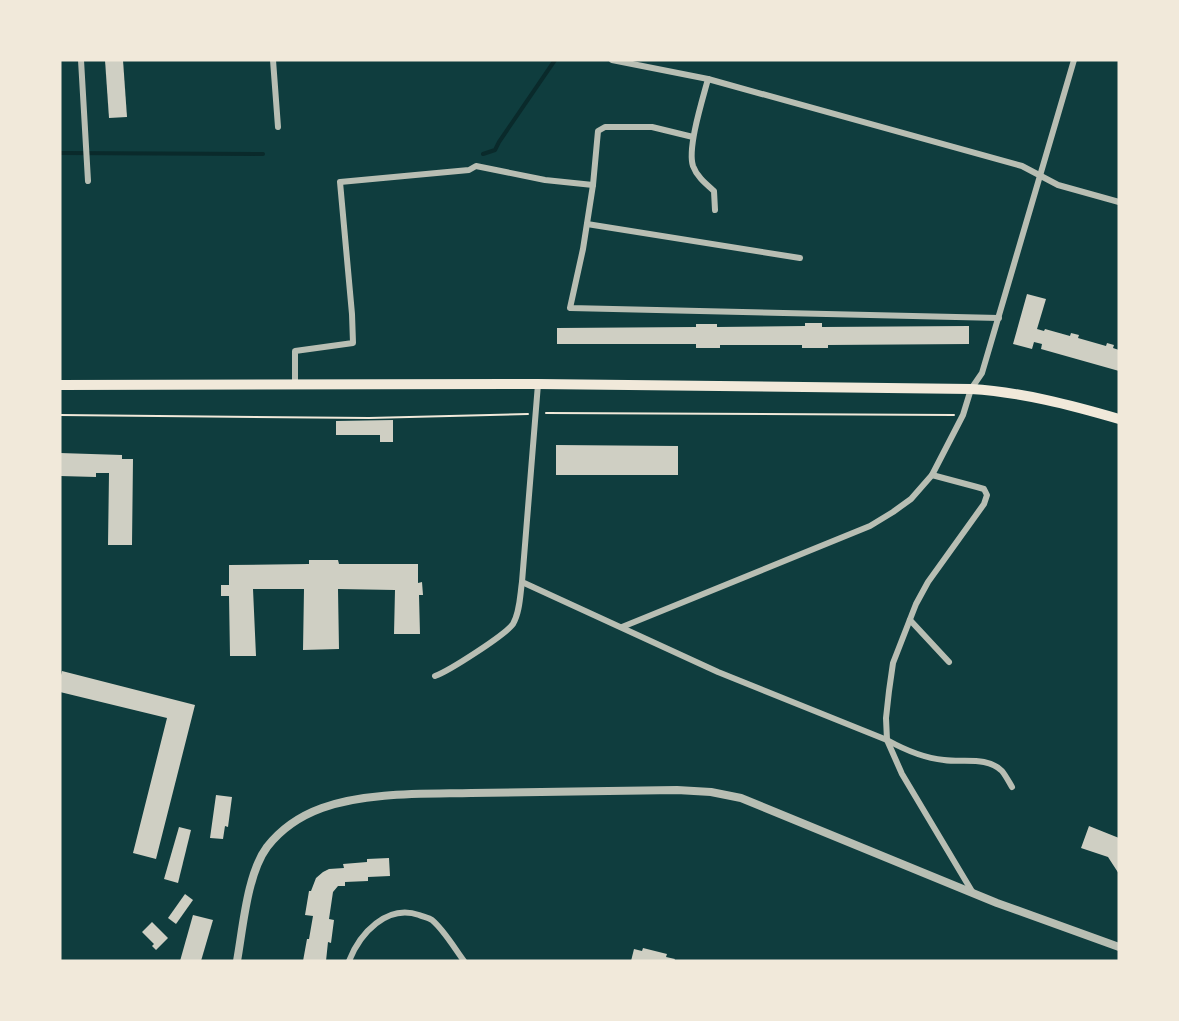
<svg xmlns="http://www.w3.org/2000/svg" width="1179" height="1021" viewBox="0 0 1179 1021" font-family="'Archivo Narrow',sans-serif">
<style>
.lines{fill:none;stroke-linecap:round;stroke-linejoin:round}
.stream{stroke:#0a2a2b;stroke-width:4}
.building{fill:#cfcfc3}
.path{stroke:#f1e9da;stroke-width:2}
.minor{stroke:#b8beb3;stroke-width:6}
.tertiary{stroke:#b8beb3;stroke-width:8}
.trunk{stroke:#f1e9da;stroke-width:10}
</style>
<rect width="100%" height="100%" fill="#0f3d3e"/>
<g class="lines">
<g class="stream">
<polyline points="60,153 263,154"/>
<polyline points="483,154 495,150 499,142 555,60"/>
</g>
</g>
<g class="building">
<polygon points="105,60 123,60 127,117 109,118"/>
<polygon points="1027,294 1046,299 1037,329 1044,331 1045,329 1070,336 1071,333 1079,335 1078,338 1106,346 1107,343 1114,345 1113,348 1119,350 1119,371 1041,349 1042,344 1034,342 1032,349 1013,344"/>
<polygon points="805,323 822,323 822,327 969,326 969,344 828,345 828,348 802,348 802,345 720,345 720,348 696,348 696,344 557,344 557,328 696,327 696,324 717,324 717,327 805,326"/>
<polygon points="393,420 393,442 380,442 380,435 336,435 336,421"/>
<polygon points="556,445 678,446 678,475 556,475"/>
<polygon points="60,453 122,455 122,459 133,459 132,545 108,545 109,473 96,473 96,477 60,476"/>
<polygon points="309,560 338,560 339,564 418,564 418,583 422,582 423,595 419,595 420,634 394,634 395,590 338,589 339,649 303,650 304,589 253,589 256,656 230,656 229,596 221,596 221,585 229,585 229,565 309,564"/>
<polygon points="62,671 195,705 156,859 133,853 167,718 60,692 60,679"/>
<polygon points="216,795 232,797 228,827 225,826 223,839 210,838"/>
<polygon points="1089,826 1119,838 1119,874 1108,857 1081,848"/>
<polygon points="179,827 191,830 178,883 164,879"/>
<polygon points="389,858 390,876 368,877 368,881 345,882 345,886 338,886 333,892 329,919 334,920 331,943 328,942 326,961 303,961 307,939 309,939 313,916 305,915 309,891 311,891 316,878 323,872 329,869 344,868 343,864 367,862 367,859"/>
<polygon points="185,894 193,900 176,924 168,918"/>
<polygon points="193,915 213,920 201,961 180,961"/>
<polygon points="152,922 168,938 156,950 152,946 154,944 142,932"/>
<polygon points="643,948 667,954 666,957 675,959 674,961 631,961 634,949 642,951"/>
</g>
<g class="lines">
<g class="path">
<polyline points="546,413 954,415"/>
<polyline points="60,415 369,418 528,414"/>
</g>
<g class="minor">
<polyline points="81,60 88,181"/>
<polyline points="273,60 278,127"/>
<polyline points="612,60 708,79 1022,166 1058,185 1119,202"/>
<path d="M708,79C703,98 687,148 693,166C697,177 706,184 714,191L715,210"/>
<polyline points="693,137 652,127 605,127 598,131 593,185 583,249 570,308 999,318"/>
<polyline points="587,224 800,258"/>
<path d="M538,384L522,582L718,672L887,740C905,750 923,758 944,760C963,763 987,756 1002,771C1006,776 1009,782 1012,787"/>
<polyline points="295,385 295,351 353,343 352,314 340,182 469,170 476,166 545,180 593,185"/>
<polyline points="932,475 977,487 984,489 987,495 984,504 928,582 916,604 893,663 889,691 886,718 887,740 902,774 973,893"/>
<polyline points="910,620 949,662"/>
<polyline points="622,627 870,526 893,512 911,499 932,475 963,415 971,389 982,373 1074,60"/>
<path d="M435,676C449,671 505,635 513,624C520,612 520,595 522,582"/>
<path d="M349,961C360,933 387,904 419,915C424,917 429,918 432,920C444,930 455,949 464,961"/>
</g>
<path class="tertiary" d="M237,961C243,928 247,874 267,847C281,829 300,816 322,808C366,792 425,794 471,793C540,792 608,791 677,790L711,792L741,798L997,903L1119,947"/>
<path class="trunk" d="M60,385L538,384L971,389C1021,392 1071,405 1119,419"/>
</g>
<rect width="1179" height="1021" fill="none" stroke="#f1e9da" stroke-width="123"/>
</svg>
